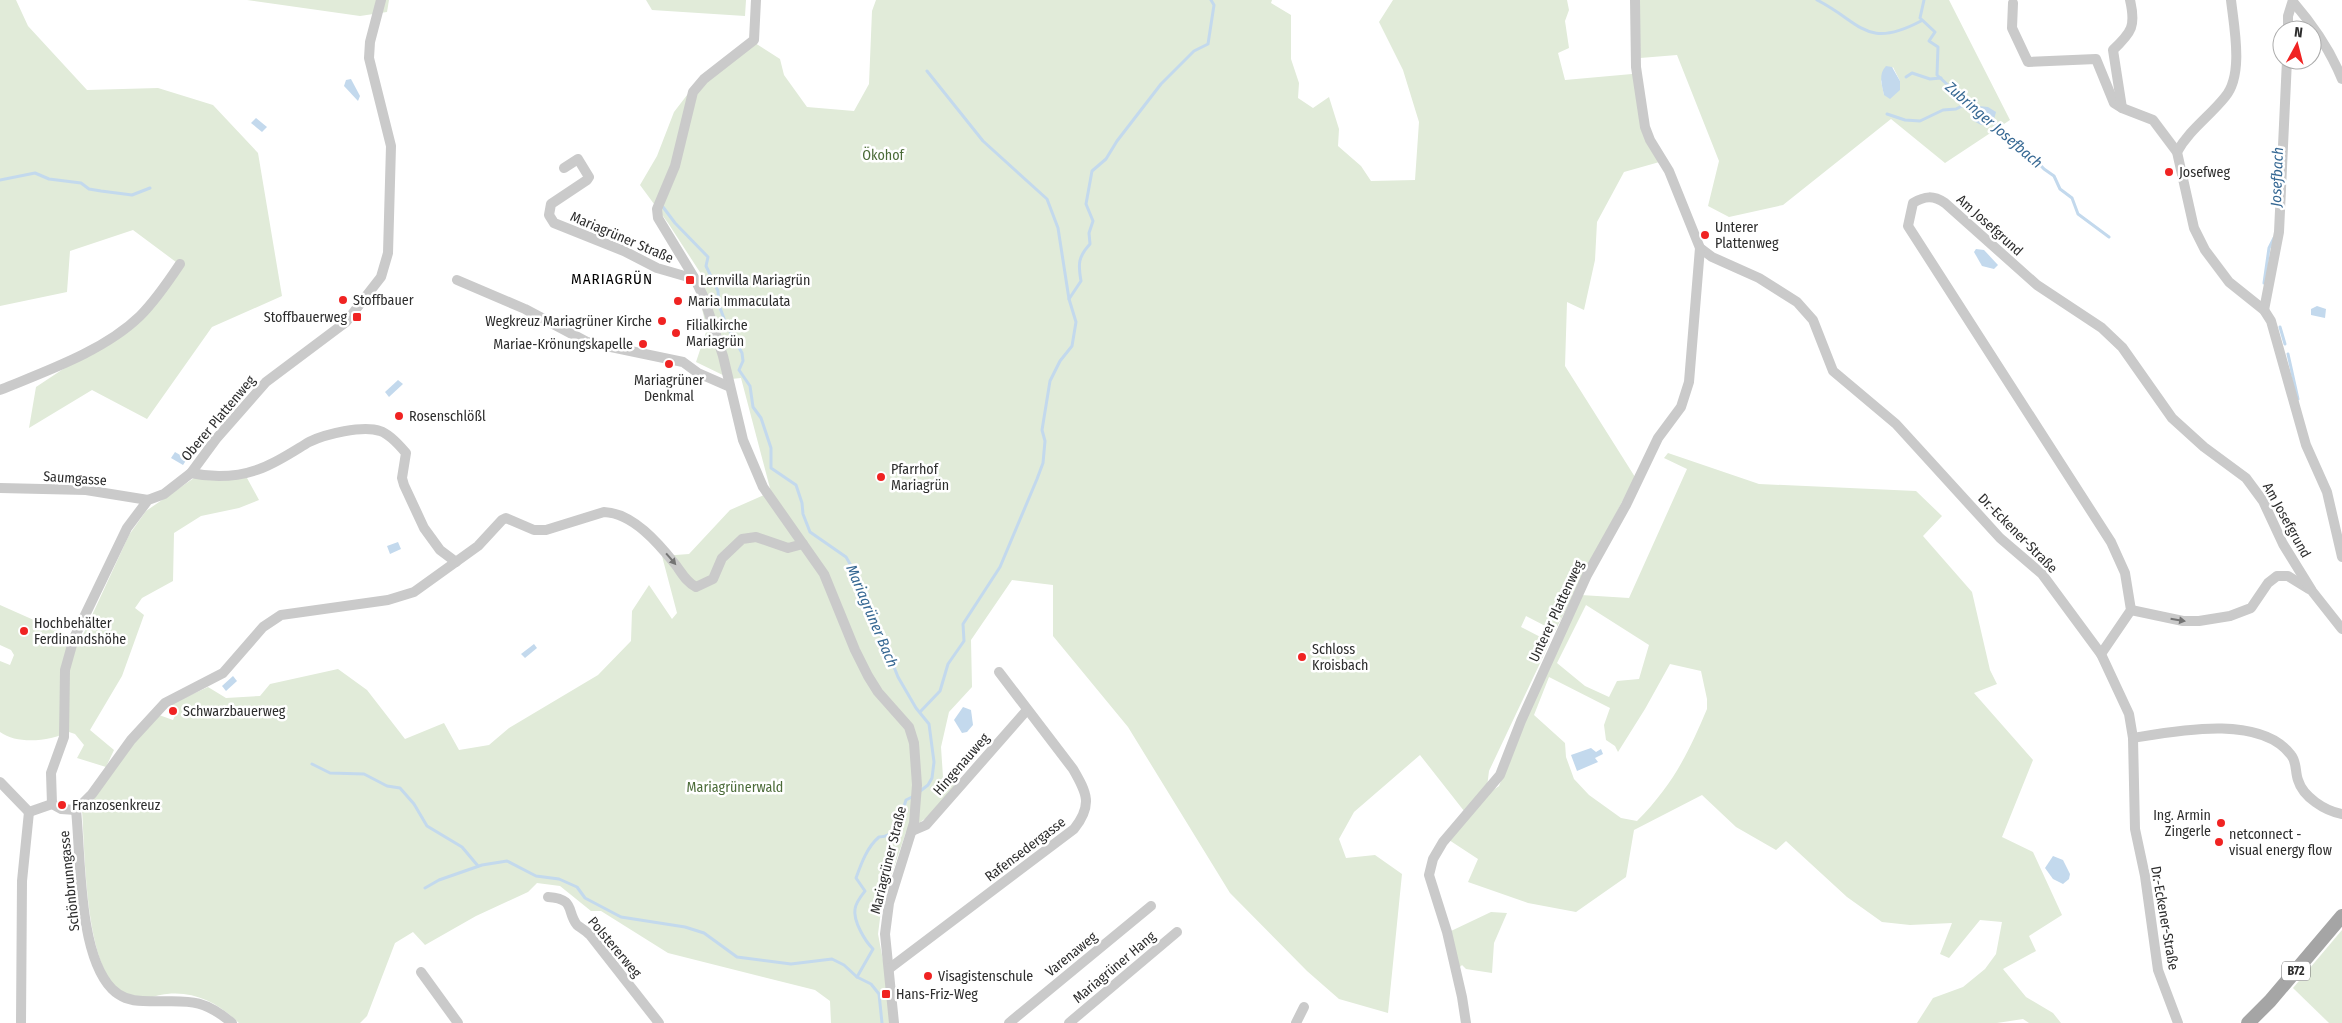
<svg xmlns="http://www.w3.org/2000/svg" width="2342" height="1023" viewBox="0 0 2342 1023" font-family="'Fira Sans Condensed',sans-serif">
<style>
.green{fill:#e1ebd9;fill-rule:evenodd}
.water{fill:#c3d9ed}
.lines{fill:none;stroke-linecap:round;stroke-linejoin:round}
.stream{stroke:#c3d9ed;stroke-width:3}
.minor{stroke:#cacaca;stroke-width:10}
.major{stroke:#a5a5a5;stroke-width:14}
.oneway{fill:#747474}
.poi-dot{fill:#f02322;stroke:#fff;stroke-width:2}
.labels{text-anchor:middle;stroke-width:5;stroke-linejoin:round;paint-order:stroke}
.shield{fill:#fff;stroke:#6c6c6c;stroke-width:1}
.shield-label{font-size:12px;font-weight:bold;fill:#2d2d2d}
.park-label{font-size:14px;fill:#4b6b38;stroke:#fff}
.poi-label{font-size:14px;fill:#2d2d2d;stroke:#fff;text-anchor:start}
.street-label{font-size:14px;fill:#2d2d2d;stroke:#fff}
.water-label{font-size:15px;font-style:italic;fill:#366893;stroke:#fff}
.neighbourhood-label{font-size:15px;letter-spacing:1px;fill:#000;stroke:#fff}
</style>
<rect width="100%" height="100%" fill="#fff"/>
<g class="green">
<polygon points="0,0 16,0 28,26 87,90 158,88 213,105 258,153 282,296 212,327 147,419 92,390 29,428 36,387 122,330 180,265 133,230 70,251 67,292 0,306"/>
<polygon points="247,0 389,0 387,12 360,16"/>
<polygon points="646,0 746,0 745,16 652,10"/>
<path d="M876,0H1272L1271,3L1291,15V59L1299,83L1298,98L1313,108L1329,97L1339,129L1338,146L1361,166L1371,181L1415,180L1419,122L1403,70L1379,22L1393,0H1567L1569,10L1565,21L1569,48L1558,53L1565,80L1632,74L1635,0H1949L2010,120L1945,163L1891,119L1783,205L1729,217L1708,206L1719,161L1677,55L1640,58L1641,106L1663,161L1624,172L1597,222L1595,260L1584,310L1567,302L1565,366L1635,477L1555,631L1526,616L1521,627L1550,642L1489,771L1486,795L1499,786L1530,707L1581,595L1629,598L1687,469L1664,458L1668,453L1759,484L1916,491L1942,516L1923,536L1972,592L1990,670L1997,684L1974,693L2033,760L2002,837L2033,852L2062,915L2029,936L2036,951L2003,969L2026,997L2053,1013L2061,1023H2029L2023,1019L1997,1023H1917L1933,998L1963,987L1985,969L1996,954L2002,922L1980,920L1949,958L1940,954L1952,923L1910,925L1882,922L1847,897L1786,841L1776,850L1736,827L1702,795L1634,830L1626,877L1576,912L1528,903L1468,882L1478,859L1449,840L1468,816L1420,755L1354,812L1339,839L1346,858L1375,855L1402,874L1388,1013L1339,999L1307,971L1230,893L1128,727L1053,636V585L1012,580L971,640L972,687L949,712L941,747L943,777L951,779L955,788L929,816L906,832L882,903L878,934L886,976L890,1023H831L830,1001L815,990L668,953L601,911H591L560,886L537,883L528,892L476,916L425,945L413,932L395,943L367,1016L360,1023H239C219,1004 196,991 167,994C160,994 152,998 145,998C139,997 124,994 119,990C85,964 85,851 82,810L137,737L159,715L173,720L178,709L171,704L208,687L226,698L260,696L270,684L338,669L367,690L405,739L444,723L459,750L489,745L509,728L598,675L631,641L632,611L649,585L672,619L677,613L662,556L689,554L730,510L771,492L741,378L731,379L696,362L707,329L701,305L705,280L668,223L640,185L657,156L674,112L704,73L755,43L780,59L784,75L807,107L854,111L869,84L872,11ZM1893,67L1900,81L1884,95L1881,81ZM1586,605L1649,645L1639,679L1617,681L1609,697L1585,686L1557,663ZM1670,664L1701,671L1707,699V709C1688,754 1672,786 1637,821L1621,818L1589,795L1574,779L1566,757L1565,743L1534,715L1549,677L1610,708L1604,725L1606,740L1615,746L1618,752L1645,709Z"/>
<path d="M194,478H247L259,500L239,508L201,516L174,533L173,581L142,598L135,608L144,615L122,676L90,730L114,750L106,767L77,758L84,745L75,734L69,732C50,741 18,745 0,732V661L10,665L14,655L11,650L0,645V605L72,637H82L129,535L146,511Z"/>
<polygon points="1491,912 1507,913 1494,943 1492,973 1466,969 1462,965 1458,969 1451,931"/>
<polygon points="2342,930 2342,1023 2329,1023 2293,988"/>
</g>
<g class="water">
<path d="M1886,66L1892,67L1900,81V90L1890,99L1884,95C1882,85 1878,74 1886,66Z"/>
<polygon points="351,79 360,96 358,101 344,86 346,80"/>
<polygon points="1979,106 1988,107 1996,112 1993,123 1981,125 1972,120 1971,112"/>
<polygon points="256,118 267,127 262,132 251,123"/>
<polygon points="1976,249 1984,250 1998,265 1994,269 1982,266 1974,252"/>
<polygon points="2317,306 2326,309 2325,318 2311,315 2311,309"/>
<polygon points="398,380 403,384 389,397 385,392"/>
<polygon points="175,452 187,459 183,465 171,458"/>
<polygon points="398,542 401,549 390,554 387,546"/>
<polygon points="534,644 537,648 525,658 521,654"/>
<polygon points="233,676 237,681 226,691 222,686"/>
<polygon points="963,707 971,710 973,725 967,732 962,733 954,720"/>
<polygon points="1591,748 1596,752 1601,749 1603,754 1595,758 1598,762 1577,771 1571,755"/>
<polygon points="2053,856 2063,860 2070,874 2069,879 2063,884 2053,879 2045,868"/>
</g>
<g class="lines">
<g class="stream">
<path d="M1817,0C1862,23 1866,50 1921,21"/>
<polyline points="1924,0 1920,18 1935,32 1929,41 1938,47 1937,75 1975,110"/>
<polyline points="927,71 983,141 1047,199 1058,228 1069,299"/>
<polyline points="1906,77 1912,73 1930,79 1941,78"/>
<polyline points="1887,114 1905,120 1920,121 1943,110 1956,109 1968,103"/>
<polyline points="1990,121 2006,132 2010,139 2029,153 2044,169 2054,176 2060,189 2072,198 2078,214 2109,237"/>
<polyline points="0,180 35,173 49,179 81,183 89,189 101,191 132,195 150,188"/>
<polyline points="663,207 675,223 708,257 706,266 718,291 719,305 726,324 742,353 743,361 739,370 750,386 753,407 761,418 771,448 771,468 796,485 802,503 803,514 810,532 846,557 860,581 898,677 916,708 929,724 934,762 932,778 928,785 919,792"/>
<polyline points="2264,283 2269,248 2274,238"/>
<polyline points="2280,327 2285,344"/>
<polyline points="2288,354 2298,399"/>
<path d="M920,712L940,691L948,664L964,641L963,624L1000,567L1037,479L1043,463L1045,441L1042,430L1050,381L1060,361L1072,346L1076,322L1069,299L1081,281C1078,264 1078,257 1090,244L1089,233L1093,221L1086,204L1092,171L1106,159L1117,141L1161,84L1194,51L1208,44L1214,5L1211,0"/>
<polyline points="312,764 330,773 364,774 387,786 400,788 414,804 427,826 462,847 478,866"/>
<polyline points="425,888 439,880 482,865 507,861 536,876 559,879 577,887 585,898 621,917 685,927 704,933 737,957 791,964 832,959 844,965 857,977 871,984 879,994 882,1023"/>
<path d="M857,977L873,949C865,941 853,921 855,909C856,902 861,896 865,891L856,878C861,864 867,847 879,837C899,837 901,815 906,800L914,796"/>
</g>
<g class="minor">
<polyline points="756,0 754,40 704,79 693,92 675,166 657,209 658,218 695,279 704,298 723,356 743,440 763,487 824,574 855,650 868,676 878,692 909,727 914,743 917,785 914,823 889,903 885,934 894,1023"/>
<path d="M2293,2C2314,26 2330,50 2342,79"/>
<polyline points="2013,3 2012,28 2028,62 2096,59 2114,103 2122,108 2153,120 2177,152 2194,228 2205,250 2229,282 2264,310 2271,321 2306,445 2327,492 2342,557"/>
<polyline points="2288,30 2288,16 2293,0"/>
<path d="M2122,108L2113,50C2132,32 2136,26 2130,0"/>
<path d="M2177,152C2190,129 2209,117 2225,97C2244,75 2234,27 2231,0"/>
<polyline points="564,168 578,159 589,177 587,180 551,204 549,215 554,223 624,251 657,268 695,279"/>
<polyline points="1700,248 1712,257 1759,278 1797,302 1813,320 1833,371 1896,424 2000,538 2042,574 2101,654 2129,714 2133,738 2135,829 2145,876 2158,970 2178,1023"/>
<polyline points="457,280 525,309 587,342 683,362 698,373 730,387"/>
<polyline points="2264,310 2279,232 2287,60"/>
<path d="M0,390C46,371 104,351 140,316C155,301 168,282 180,264"/>
<path d="M191,473C214,478 239,477 262,468C278,462 294,451 309,442C325,434 363,425 380,431C390,434 400,446 406,453L402,478L404,485L424,528L440,550L456,562"/>
<polyline points="0,488 86,490 148,500"/>
<polyline points="2131,610 2183,621 2199,621 2230,616 2251,608 2268,583 2277,576 2288,576 2309,589"/>
<path d="M2101,654L2131,610L2125,573L2111,542L1908,226L1913,203C1925,196 1933,195 1945,203L2037,285L2102,328L2122,347L2172,418L2204,447L2246,478L2263,501L2283,544L2312,591L2342,629"/>
<path d="M2133,738C2176,731 2260,714 2291,755C2297,762 2295,772 2298,780C2303,797 2325,811 2342,814"/>
<polyline points="0,782 29,812"/>
<polyline points="52,804 51,773 64,737 65,670 74,638 127,528 148,500 164,494 191,473 216,439 266,382 346,322 381,277 388,253 391,146 369,58 370,42 381,0"/>
<polyline points="52,804 61,809 76,810"/>
<path d="M76,810L92,794L131,740L165,703L223,673L263,627L281,615L388,600L414,592L478,546L502,520L506,518L534,530H546L604,512C633,513 659,544 675,564C682,573 686,582 696,587L713,579L722,558L742,539L756,537L788,548L803,544"/>
<path d="M76,810C81,857 78,954 112,989C120,997 132,1001 143,1001C183,1003 198,994 232,1023"/>
<polyline points="29,812 52,804"/>
<polyline points="912,831 926,825 1027,710"/>
<path d="M548,897C576,899 566,911 577,925C581,928 586,931 590,935L659,1023"/>
<path d="M890,968L1074,829C1093,805 1087,793 1073,769L999,672"/>
<polyline points="421,972 458,1023"/>
<polyline points="21,1023 22,881 29,812"/>
<polyline points="1009,1023 1151,906"/>
<polyline points="1069,1023 1177,932"/>
<polyline points="1296,1023 1304,1007"/>
<polyline points="1466,1023 1462,997 1447,932 1429,875 1433,859 1443,842 1500,775 1521,721 1587,575 1626,505 1658,438 1681,407 1689,382 1700,248 1669,171 1650,140 1645,127 1636,67 1635,0"/>
</g>
<polyline class="major" points="2248,1023 2270,1001 2342,916"/>
</g>
<defs><path id="oneway-solid" d="M-6-.8H1V-3.2L6.5 0L1 3.2V.8H-6Z" transform="scale(1.25)"/></defs>
<g class="oneway">
<use href="#oneway-solid" transform="translate(671 559) rotate(49)"/>
<use href="#oneway-solid" transform="translate(2178 620) rotate(9)"/>
</g>
<g class="poi-dot">
<circle cx="2169" cy="172" r="5"/>
<circle cx="1705" cy="235" r="5"/>
<rect x="685" y="275" width="10" height="10" rx="2.5"/>
<circle cx="343" cy="300" r="5"/>
<circle cx="678" cy="301" r="5"/>
<rect x="352" y="312" width="10" height="10" rx="2.5"/>
<circle cx="662" cy="321" r="5"/>
<circle cx="676" cy="333" r="5"/>
<circle cx="643" cy="344" r="5"/>
<circle cx="669" cy="364" r="5"/>
<circle cx="399" cy="416" r="5"/>
<circle cx="881" cy="477" r="5"/>
<circle cx="24" cy="631" r="5"/>
<circle cx="1302" cy="657" r="5"/>
<circle cx="173" cy="711" r="5"/>
<circle cx="62" cy="805" r="5"/>
<circle cx="2221" cy="823" r="5"/>
<circle cx="2219" cy="842" r="5"/>
<circle cx="928" cy="976" r="5"/>
<rect x="881" y="989" width="10" height="10" rx="2.5"/>
</g>
<g class="labels">
<rect class="shield" x="2282" y="961.5" width="28" height="19" rx="4"/>
<g class="shield-label">
<text x="2296" y="975">B72</text>
</g>
<g class="park-label">
<text x="883" y="160">Ökohof</text>
<text x="735" y="792">Mariagrünerwald</text>
</g>
<g class="poi-label">
<text x="2179" y="177">Josefweg</text>
<text x="1715" y="232">Unterer<tspan x="1715" dy="16">Plattenweg</tspan></text>
<text x="700" y="285">Lernvilla Mariagrün</text>
<text x="353" y="305">Stoffbauer</text>
<text x="688" y="306">Maria Immaculata</text>
<text x="347" y="322" text-anchor="end">Stoffbauerweg</text>
<text x="652" y="326" text-anchor="end">Wegkreuz Mariagrüner Kirche</text>
<text x="686" y="330">Filialkirche<tspan x="686" dy="16">Mariagrün</tspan></text>
<text x="633" y="349" text-anchor="end">Mariae-Krönungskapelle</text>
<text x="669" y="385" text-anchor="middle">Mariagrüner<tspan x="669" dy="16">Denkmal</tspan></text>
<text x="409" y="421">Rosenschlößl</text>
<text x="891" y="474">Pfarrhof<tspan x="891" dy="16">Mariagrün</tspan></text>
<text x="34" y="628">Hochbehälter<tspan x="34" dy="16">Ferdinandshöhe</tspan></text>
<text x="1312" y="654">Schloss<tspan x="1312" dy="16">Kroisbach</tspan></text>
<text x="183" y="716">Schwarzbauerweg</text>
<text x="72" y="810">Franzosenkreuz</text>
<text x="2211" y="820" text-anchor="end">Ing. Armin<tspan x="2211" dy="16">Zingerle</tspan></text>
<text x="2229" y="839">netconnect -<tspan x="2229" dy="16">visual energy flow</tspan></text>
<text x="938" y="981">Visagistenschule</text>
<text x="896" y="999">Hans-Friz-Weg</text>
</g>
<g class="street-label">
<text transform="translate(1990 225) rotate(42)" y="5">Am Josefgrund</text>
<text transform="translate(622 237) rotate(23)" y="5">Mariagrüner Straße</text>
<text transform="translate(218 418) rotate(-50)" y="5">Oberer Plattenweg</text>
<text transform="translate(75 478) rotate(4)" y="5">Saumgasse</text>
<text transform="translate(2287 520) rotate(61)" y="5">Am Josefgrund</text>
<text transform="translate(2018 533) rotate(45)" y="5">Dr.-Eckener-Straße</text>
<text transform="translate(1556 611) rotate(-65)" y="5">Unterer Plattenweg</text>
<text transform="translate(961 764) rotate(-49)" y="5">Hingenauweg</text>
<text transform="translate(1025 849) rotate(-37)" y="5">Rafensedergasse</text>
<text transform="translate(888 860) rotate(-76)" y="5">Mariagrüner Straße</text>
<text transform="translate(69 881) rotate(-96)" y="5">Schönbrunngasse</text>
<text transform="translate(2165 918) rotate(80)" y="5">Dr.-Eckener-Straße</text>
<text transform="translate(615 947) rotate(50)" y="5">Polstererweg</text>
<text transform="translate(1071 954) rotate(-39)" y="5">Varenaweg</text>
<text transform="translate(1114 967) rotate(-40)" y="5">Mariagrüner Hang</text>
</g>
<g class="water-label">
<text transform="translate(1994 125) rotate(41)" y="5">Zubringer Josefbach</text>
<text transform="translate(2277 177) rotate(-88)" y="5">Josefbach</text>
<text transform="translate(872 616) rotate(67)" y="5">Mariagrüner Bach</text>
</g>
<g class="neighbourhood-label">
<text x="612" y="284">MARIAGRÜN</text>
</g>
</g>
<g transform="translate(2297 45) rotate(7)"><circle r="24" fill="#ffffff" stroke="#ababab"/>
<path d="M0-4L9 19L0 12L-9 19Z" fill="#f02322"/>
<text y="-8" font-size="14" font-weight="bold" text-anchor="middle" fill="#2d2d2d">N</text>
</g>
</svg>
